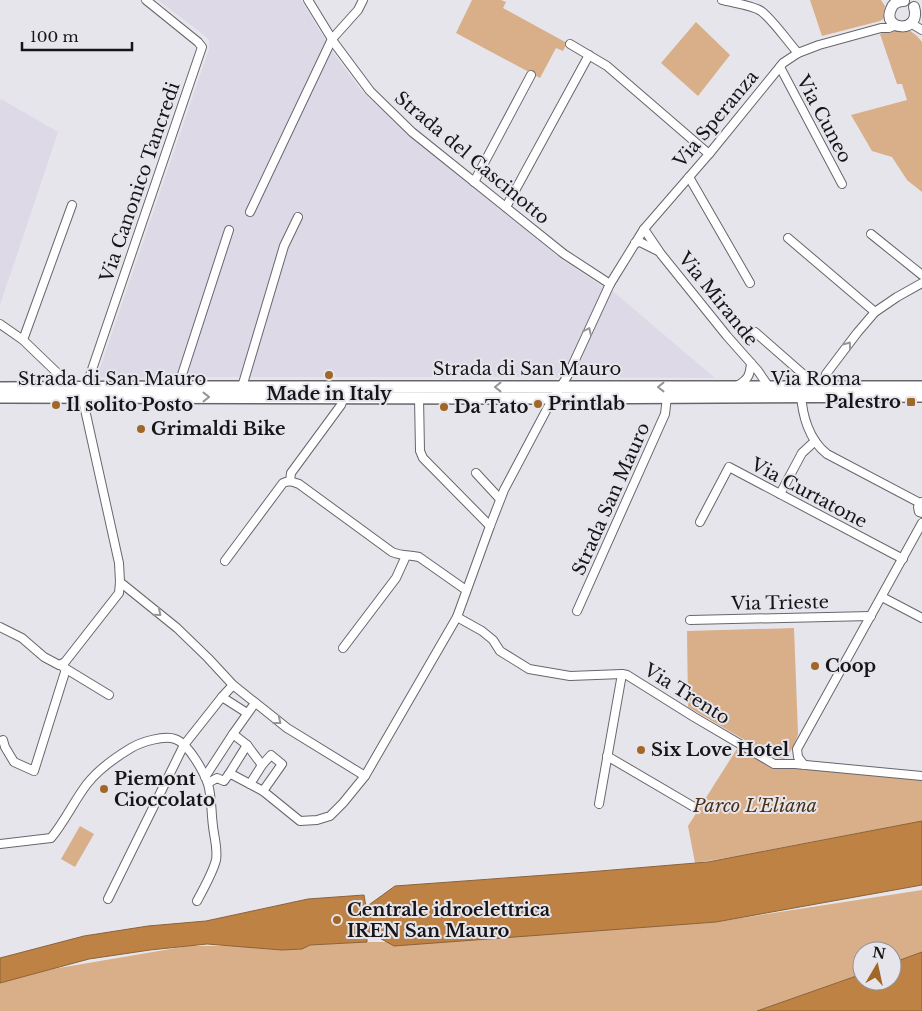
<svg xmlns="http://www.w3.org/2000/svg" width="922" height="1011" viewBox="0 0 922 1011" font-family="'Libre Baskerville',serif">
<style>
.built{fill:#ddd9e7}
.green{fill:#d8af88}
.water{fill:#be8245;stroke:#8c6238}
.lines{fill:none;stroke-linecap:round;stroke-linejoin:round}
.minor-casing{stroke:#68666c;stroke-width:10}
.tertiary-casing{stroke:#68666c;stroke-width:12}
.secondary-casing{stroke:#68666c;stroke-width:14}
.minor{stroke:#fff;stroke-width:8}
.tertiary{stroke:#fff;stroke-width:10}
.secondary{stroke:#fff;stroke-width:11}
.oneway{stroke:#969697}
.poi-dot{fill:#a16726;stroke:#e7e5ec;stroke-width:2}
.labels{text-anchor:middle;stroke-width:4;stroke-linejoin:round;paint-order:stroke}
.street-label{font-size:18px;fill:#161618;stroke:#e7e5ec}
.poi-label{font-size:18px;font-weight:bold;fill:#161618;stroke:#e7e5ec;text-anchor:start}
.park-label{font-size:18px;font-style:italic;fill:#4a3015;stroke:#e7e5ec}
</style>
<rect width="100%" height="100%" fill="#e7e5ec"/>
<g class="built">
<polygon points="158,0 301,0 332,51 360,89 372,101 561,259 606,289 562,377 97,377 209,49 209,40 205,36"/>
<polygon points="1,99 58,132 0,305 0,101"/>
<polygon points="609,288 715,378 570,377"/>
</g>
<g class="green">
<polygon points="472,0 501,0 506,2 503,8 567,43 563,51 556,48 540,78 456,33"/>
<polygon points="810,0 881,0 885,6 883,19 880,21 822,36"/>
<polygon points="696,22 730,55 698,96 661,63"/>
<polygon points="893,29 902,31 909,30 917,36 922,42 922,192 907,180 892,157 872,151 851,115 907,100 902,84 897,84 880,34"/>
<path d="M794,628L798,734C795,744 791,752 784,759L774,757L688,707L687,631Z"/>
<polygon points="740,744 774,764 922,776 922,821 732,857 695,863 688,826"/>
<polygon points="80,826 94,834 75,867 61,859"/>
<polygon points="922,890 922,952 892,963 892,951 862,951 862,974 757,1011 0,1011 0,983 53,969 188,946 310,945 367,942 431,942 715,922"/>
</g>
<g class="water">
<polygon points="922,821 922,885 716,922 394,946 367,931 367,942 310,945 302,949 282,950 207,944 150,950 89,959 0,983 0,958 84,936 148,926 206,921 308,899 364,895 366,907 395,886 588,872 708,862"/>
<polygon points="922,952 922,1011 757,1011 862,974 862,981 892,981 892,963"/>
</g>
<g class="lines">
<defs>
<g id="minor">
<polyline points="308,0 335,44 370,91 412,132 564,254 610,284"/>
<path d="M722,0C733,3 752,5 761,11C773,20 788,42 798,53"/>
<polyline points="912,24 922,30"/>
<polyline points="570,44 607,66 709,154"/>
<polyline points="780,67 842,184"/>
<polyline points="689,177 750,283"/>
<polyline points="474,182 531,75"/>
<polyline points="506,207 589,55"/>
<polyline points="250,212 332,39 358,10 363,0"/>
<polyline points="644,229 661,254 727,336 758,371 771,390"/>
<polyline points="871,234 922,275"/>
<polyline points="788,238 875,312"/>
<polyline points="635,243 640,242 658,251"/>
<polyline points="0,324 23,340 74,389"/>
<polyline points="755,332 803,374 806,386"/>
<polyline points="23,340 72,205"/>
<path d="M737,386C748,379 750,376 751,363"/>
<polyline points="178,387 229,230"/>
<polyline points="242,387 284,246 298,217"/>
<polyline points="823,387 826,374 857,333 875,312 897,297 922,283"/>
<polyline points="85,390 202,47 198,42 146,0"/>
<path d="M801,393C802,415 809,440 827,454L920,503"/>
<polyline points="419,397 420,451 423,458 490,526"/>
<polyline points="476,473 500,499"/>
<polyline points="290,481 291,473 341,405 344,396"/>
<polyline points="780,494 802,453 815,441"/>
<polyline points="922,502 918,507 919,512 922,513"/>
<polyline points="700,522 729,467 903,559"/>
<path d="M225,561L283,483C289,480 294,482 299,484L392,552C401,556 410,555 419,557L466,590"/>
<polyline points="120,582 177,628 208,658 233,685 287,728 365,776"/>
<polyline points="882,597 922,618"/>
<polyline points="577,611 665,414 667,397"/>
<polyline points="457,617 482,631 493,640 500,651 529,669 570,676 622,674"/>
<polyline points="690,620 871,616"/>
<polyline points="0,627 22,638 44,657 59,665 65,662 119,593 120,582 119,563 82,396"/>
<polyline points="343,648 396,578 406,556"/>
<polyline points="63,667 109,695"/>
<polyline points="222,697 247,713"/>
<polyline points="233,734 247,745 262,765"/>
<polyline points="3,740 5,747 14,762 34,771 66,669"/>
<polyline points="607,756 694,807"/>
<polyline points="804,765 798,757 797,749 922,523"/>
<polyline points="229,774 247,745"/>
<polyline points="205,777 233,734 255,703"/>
<polyline points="208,783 217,778 224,781 229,774 231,774 263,791 300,821 317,820 330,816 343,803 365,776 457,617 490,526 504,490 548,407 568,375 610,284 644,229 709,154 783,63 798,53 819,45 881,28 889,28 896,25"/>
<polyline points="250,784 262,765 271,755 282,764 263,791"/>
<polyline points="599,804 622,674 627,675 694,717 774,764 795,764 922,776"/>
<path d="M0,844L51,838C65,821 74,801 87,784C98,770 116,757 131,748C141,742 164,735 175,739C188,743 204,772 208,784C212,798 211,812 213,826C214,837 218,849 216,860C213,872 203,890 197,901"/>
<polyline points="108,899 184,745 222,697 233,685"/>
</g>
<path id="tertiary" d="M904,1C898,1 893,3 891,9C881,31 922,34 914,7"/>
<g id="secondary">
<polyline points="0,388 178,387 922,387"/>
<polyline points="0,397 544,398 922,396"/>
</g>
</defs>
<use href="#minor" class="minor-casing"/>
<use href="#tertiary" class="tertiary-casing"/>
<use href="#secondary" class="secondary-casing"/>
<use href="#minor" class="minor"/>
<use href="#tertiary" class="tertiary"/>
<use href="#secondary" class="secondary"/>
</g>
<defs><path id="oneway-chevron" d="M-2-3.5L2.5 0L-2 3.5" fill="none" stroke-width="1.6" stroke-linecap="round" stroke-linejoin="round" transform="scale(1.25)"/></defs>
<g class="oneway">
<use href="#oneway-chevron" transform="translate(588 331) rotate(-65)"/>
<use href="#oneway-chevron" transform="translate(848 345) rotate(-54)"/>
<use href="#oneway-chevron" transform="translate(498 387) rotate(180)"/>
<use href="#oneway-chevron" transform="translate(661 387) rotate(180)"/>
<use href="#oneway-chevron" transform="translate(206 397)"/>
<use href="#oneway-chevron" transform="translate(158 613) rotate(39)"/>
<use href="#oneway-chevron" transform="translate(278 721) rotate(38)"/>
</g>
<g class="poi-dot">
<circle cx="329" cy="375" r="5"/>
<rect x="906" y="397" width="10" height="10" rx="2.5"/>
<circle cx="538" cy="404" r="5"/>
<circle cx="56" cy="405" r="5"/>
<circle cx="444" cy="407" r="5"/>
<circle cx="141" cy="429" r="5"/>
<circle cx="815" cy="666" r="5"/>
<circle cx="641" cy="750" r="5"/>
<circle cx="104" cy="789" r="5"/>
<circle cx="337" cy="920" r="5"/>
</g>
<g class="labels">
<g class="street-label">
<text transform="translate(716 119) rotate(-50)" y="6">Via Speranza</text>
<text transform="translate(824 119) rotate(62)" y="6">Via Cuneo</text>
<text transform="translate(472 158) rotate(40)" y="6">Strada del Cascinotto</text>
<text transform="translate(140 182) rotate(-71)" y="6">Via Canonico Tancredi</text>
<text transform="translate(718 299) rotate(51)" y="6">Via Mirande</text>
<text x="527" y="375">Strada di San Mauro</text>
<text x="112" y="385">Strada di San Mauro</text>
<text x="816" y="385">Via Roma</text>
<text transform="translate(809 493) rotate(28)" y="6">Via Curtatone</text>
<text transform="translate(611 499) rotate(-66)" y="6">Strada San Mauro</text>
<text transform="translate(780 603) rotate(-1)" y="6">Via Trieste</text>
<text transform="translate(687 694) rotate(32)" y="6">Via Trento</text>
</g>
<g class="poi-label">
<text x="329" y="400" text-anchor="middle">Made in Italy</text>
<text x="901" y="408" text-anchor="end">Palestro</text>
<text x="548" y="410">Printlab</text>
<text x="66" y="411">Il solito Posto</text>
<text x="454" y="413">Da Tato</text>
<text x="151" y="435">Grimaldi Bike</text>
<text x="825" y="672">Coop</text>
<text x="651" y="756">Six Love Hotel</text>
<text x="114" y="785">Piemont<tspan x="114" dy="21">Cioccolato</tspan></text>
<text x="347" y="916">Centrale idroelettrica<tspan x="347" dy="21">IREN San Mauro</tspan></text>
</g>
<g class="park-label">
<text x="755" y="812">Parco L'Eliana</text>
</g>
</g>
<g transform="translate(877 966) rotate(9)"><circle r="24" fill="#e7e5ec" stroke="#939297"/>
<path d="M0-4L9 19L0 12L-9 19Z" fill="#a16726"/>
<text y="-8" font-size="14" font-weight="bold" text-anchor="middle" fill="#161618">N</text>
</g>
<path d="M22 42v8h110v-8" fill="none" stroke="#161618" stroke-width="2.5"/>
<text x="30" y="42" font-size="15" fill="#161618" stroke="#e7e5ec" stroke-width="4" paint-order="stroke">100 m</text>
</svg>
